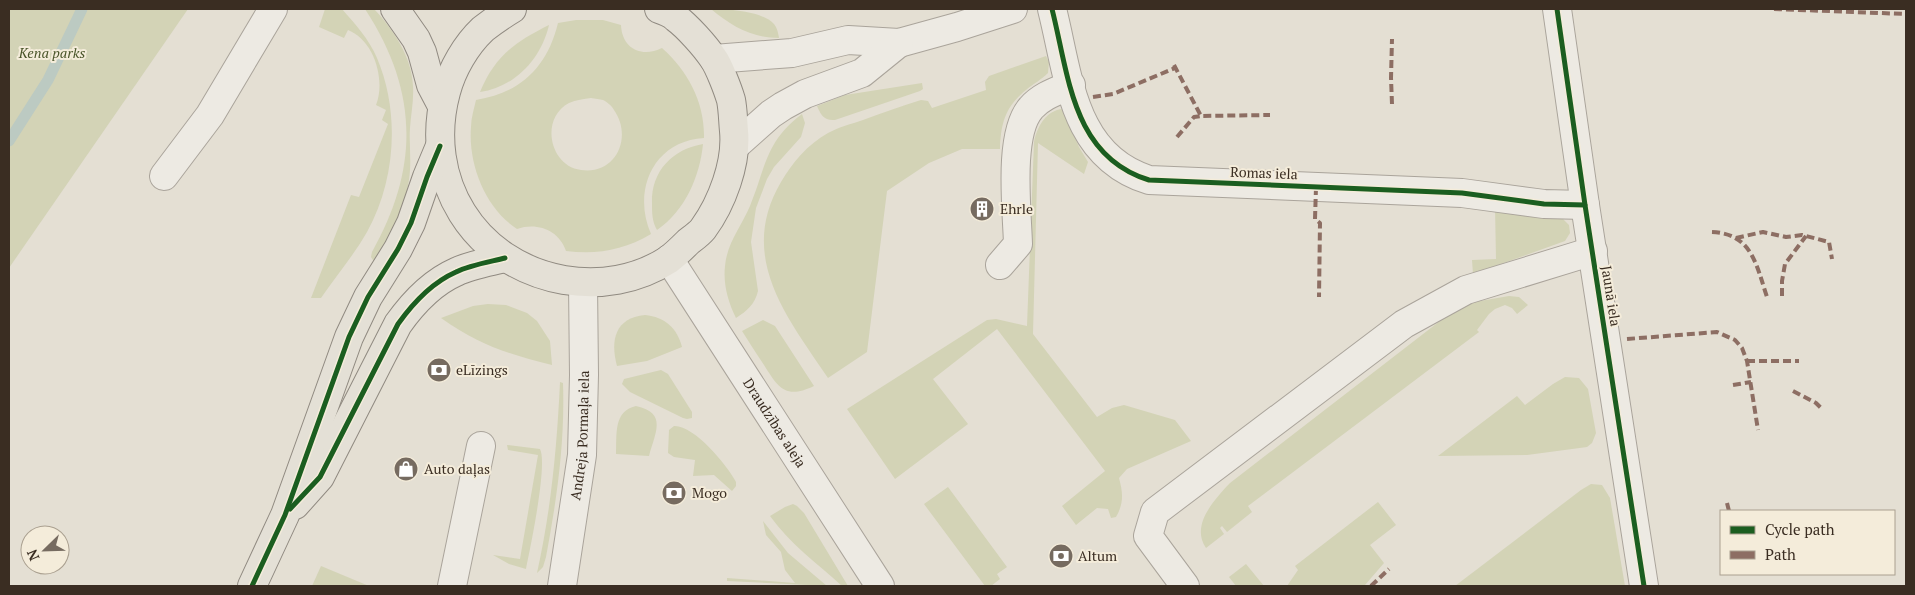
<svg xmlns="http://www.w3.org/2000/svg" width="1915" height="595" viewBox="0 0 1915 595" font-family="'PT Serif',serif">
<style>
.green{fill:#d3d3b6;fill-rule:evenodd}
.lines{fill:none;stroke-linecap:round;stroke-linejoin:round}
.stream{stroke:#bccac2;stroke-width:11}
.minor-casing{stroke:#aaa49b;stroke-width:30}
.major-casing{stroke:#908a81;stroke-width:30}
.minor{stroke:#edeae3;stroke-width:28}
.major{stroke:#e4e0d6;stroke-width:28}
.quiet{stroke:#8d6e63;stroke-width:4;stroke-dasharray:8 4;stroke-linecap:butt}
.cycleway-casing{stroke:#f4ecda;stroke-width:8}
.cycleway{stroke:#1b5e20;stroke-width:5}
.labels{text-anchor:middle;stroke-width:4;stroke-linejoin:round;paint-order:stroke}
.park-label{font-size:14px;font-style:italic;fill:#4a552a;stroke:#f4ecda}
.street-label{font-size:14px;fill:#3a2d22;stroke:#f4ecda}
.poi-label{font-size:14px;fill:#3a2d22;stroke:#f4ecda;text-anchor:start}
</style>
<rect width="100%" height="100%" fill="#e4dfd3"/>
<g class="green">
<polygon points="9,9 188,9 9,268"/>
<path d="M325,9H342C355,24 369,39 377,58C400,112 396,180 367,232C354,255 336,276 321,298H311L351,195L359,197L388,124L382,120L386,110L376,105C386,80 374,40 348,30L344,38L319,27Z"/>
<path d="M365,9H374C393,29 412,57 413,86C414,100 411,114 410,128C409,142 411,156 410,170C408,204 391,234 375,263L371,257L372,252C420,167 418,90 365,9Z"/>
<path d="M711,9C727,9 761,11 773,23C777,27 778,32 779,38C752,38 731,26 711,9Z"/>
<path d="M576,20H603L621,25C622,49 642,58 662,48C688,71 705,103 704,138C653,141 632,191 651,234C624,250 597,255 566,251C559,230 537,222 517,229C485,208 468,164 471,127C471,118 474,109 476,100C520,93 547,68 558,23ZM591,98C595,99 600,99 603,100C607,102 612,106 614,110C633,137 616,175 581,170C549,166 540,118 569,103C576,100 584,99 591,98Z"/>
<path d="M549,25C541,59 515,87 480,92C495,56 515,42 549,25Z"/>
<path d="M1046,56L1049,62L1048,73C1041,80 1033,84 1026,90C1005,107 1001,123 1000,149H962L929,163L887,191L867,352L828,378C787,317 737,257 781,182C792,163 808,144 828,133C839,127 851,124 863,120C882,113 901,106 921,100L928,101L932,108L986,90L985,82L989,76Z"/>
<path d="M922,83L923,89L920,91L835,120C824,121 821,115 817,106L845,95Z"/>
<path d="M1063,109L1079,147L1088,162L1084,174L1038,143L1033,334L1097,417L1112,408L1124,405L1175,420L1191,441L1127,469L1119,478C1123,493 1124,503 1116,517L1111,518L1108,509L1097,508L1076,525L1062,506L1105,471L997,329L933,379L968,424L895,479L847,409L987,320L996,319L1027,326L1034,142C1037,127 1046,110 1063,109Z"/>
<path d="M802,114L805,123L801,137L774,167L767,179L756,208L751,242L758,291C755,304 747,311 736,318C728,302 723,284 725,266C727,243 741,227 750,206C766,167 765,142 802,114Z"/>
<path d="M703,144C700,176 685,211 657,230C652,221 652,213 652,203C651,171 673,149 703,144Z"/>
<polygon points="1495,207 1563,219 1569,225 1570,233 1565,241 1473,274 1472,260 1496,259"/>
<path d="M1509,296L1519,297L1528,305L1517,314L1512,308L1505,305L1495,309L1489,314L1477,330L1479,332L1248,506L1252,512L1227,532L1222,526L1220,528L1224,534L1206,548C1190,525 1215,499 1230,483L1449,314L1474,302Z"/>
<path d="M488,304L506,305L527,313L537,321L550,341L552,365C508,354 479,345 441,318L473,306Z"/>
<path d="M645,315C665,317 677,328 682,347L647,361L617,366C610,340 615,318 645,315Z"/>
<path d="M763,320L775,326L814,386C785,400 778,387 764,365C756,353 749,342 742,331Z"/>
<polygon points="661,370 668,374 692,412 692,418 687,419 683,418 630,392 622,384 624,379"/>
<polygon points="1565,377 1579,378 1588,389 1596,433 1592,443 1587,447 1527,455 1438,456 1517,396 1525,405 1553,384"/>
<path d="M560,382L563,383C565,443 557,498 546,557L543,567L537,573C551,510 557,447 560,382Z"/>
<path d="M636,406C668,413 655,433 649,456L616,454C617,435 613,411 636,406Z"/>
<path d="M674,426C694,425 727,465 736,482V486L732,491L714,475L693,476L695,460L674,457L668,453L669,430Z"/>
<path d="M507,445L540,449C548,464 530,549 526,569L509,564L493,555L520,559L538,455L508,450Z"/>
<polygon points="1591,484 1602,485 1610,498 1625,586 1455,586 1581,490"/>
<polygon points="948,487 1007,567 997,574 1000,579 991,586 985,586 924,504"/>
<polygon points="1378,502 1396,525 1370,545 1384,563 1365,585 1363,586 1287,586 1298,570 1295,566"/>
<path d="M793,504L797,506L804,513L848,586H842C817,563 790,544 770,516L785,507Z"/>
<polygon points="763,521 788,553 827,586 727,581 727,578 795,583 785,570 781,552 766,535"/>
<polygon points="1246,564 1264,586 1236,586 1229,577"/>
<polygon points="321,566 369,586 312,586"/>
</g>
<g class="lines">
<polyline class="stream" points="9,141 48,80 82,9"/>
<defs>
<g id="minor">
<path d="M1052,9C1069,76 1072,156 1149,180L1462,193L1544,204L1585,205"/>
<polyline points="1557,9 1585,205 1644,586"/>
<polyline points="714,59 792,53 848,40 899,43 957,27 1013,9"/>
<polyline points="735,146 771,114 783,106 805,94 862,73 899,43"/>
<polyline points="164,176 210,115 273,9"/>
<path id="s1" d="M669,259L880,586"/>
<path d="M1000,265L1018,244C1017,210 1008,134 1031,108C1041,96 1057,91 1071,85"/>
<polyline points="452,586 481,446"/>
<path id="s2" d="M562,586L582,455L584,375L583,283"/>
<polyline points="1185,586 1148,536 1155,512 1404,324 1466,290 1593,251"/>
</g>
<g id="major">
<polyline points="395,9 416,39 422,52 431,85 442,106"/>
<path d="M512,9C502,15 492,22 483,29C466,45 452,69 446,92C422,180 474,264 564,280C600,286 637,280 668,260C675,255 682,248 688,242C693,238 699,234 703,229C722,203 737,163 734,131C733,121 733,110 731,100C728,90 719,66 713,58C705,46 687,26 676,18C672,14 665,11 659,9"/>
<path d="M295,505L320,477L398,324C413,303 431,283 456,272C470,265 489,262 505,258"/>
<polyline points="252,586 285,515 349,337 368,297 398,249 411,223 427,177 440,146"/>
</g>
</defs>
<use href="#minor" class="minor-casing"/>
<use href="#major" class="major-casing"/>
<use href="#minor" class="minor"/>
<use href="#major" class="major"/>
<g class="quiet">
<polyline points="1774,9 1906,14"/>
<polyline points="1174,65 1201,116 1270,115"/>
<polyline points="1093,97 1113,94 1175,68"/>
<polyline points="1392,104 1391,78 1392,39"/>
<polyline points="1177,137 1194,117 1201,116"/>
<polyline points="1316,187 1315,219 1320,223 1319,297"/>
<path d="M1712,232C1752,234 1756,264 1767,297"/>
<polyline points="1736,238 1763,232 1786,237 1802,235 1829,242 1832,259"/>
<polyline points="1782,296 1782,281 1785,264 1806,236"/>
<polyline points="1627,339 1717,332 1735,340 1742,348 1747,361 1758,430"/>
<polyline points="1747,361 1799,361"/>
<polyline points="1733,385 1751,382"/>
<polyline points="1793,391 1816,403 1823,410"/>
<polyline points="1727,503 1729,511"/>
<polyline points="1371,586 1389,569"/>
</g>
<defs>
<g id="cycleway">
<path d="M1052,9C1069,76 1072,156 1149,180L1462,193L1544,204L1585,205"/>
<polyline points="1557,9 1585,205 1644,586"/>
<path d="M290,509L320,477L398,324C413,303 431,283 456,272C470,265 489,262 505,258"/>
<polyline points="252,586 285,515 349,337 368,297 398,249 411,223 427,177 440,146"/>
</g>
</defs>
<use href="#cycleway" class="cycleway-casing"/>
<use href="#cycleway" class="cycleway"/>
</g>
<defs>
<symbol id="building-disc" viewBox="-11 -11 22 22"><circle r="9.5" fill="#766b60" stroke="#f4ecda"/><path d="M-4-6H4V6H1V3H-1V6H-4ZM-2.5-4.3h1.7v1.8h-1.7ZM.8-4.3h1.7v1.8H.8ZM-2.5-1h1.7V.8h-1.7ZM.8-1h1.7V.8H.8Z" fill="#fff"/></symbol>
<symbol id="bank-disc" viewBox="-11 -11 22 22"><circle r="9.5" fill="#766b60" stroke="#f4ecda"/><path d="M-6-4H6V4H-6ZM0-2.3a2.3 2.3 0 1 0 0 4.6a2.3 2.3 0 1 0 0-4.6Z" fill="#fff"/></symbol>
<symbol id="shop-disc" viewBox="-11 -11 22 22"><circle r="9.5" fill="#766b60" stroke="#f4ecda"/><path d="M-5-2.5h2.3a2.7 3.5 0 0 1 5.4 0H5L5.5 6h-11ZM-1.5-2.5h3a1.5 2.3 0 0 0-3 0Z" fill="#fff"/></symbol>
</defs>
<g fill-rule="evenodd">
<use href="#building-disc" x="968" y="195" width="28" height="28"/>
<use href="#bank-disc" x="425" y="356" width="28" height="28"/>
<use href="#shop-disc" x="392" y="455" width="28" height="28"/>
<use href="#bank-disc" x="660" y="479" width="28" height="28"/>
<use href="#bank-disc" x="1047" y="542" width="28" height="28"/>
</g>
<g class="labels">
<g class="park-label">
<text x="52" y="58">Kena parks</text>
</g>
<g class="street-label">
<text transform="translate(1264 173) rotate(2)" y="5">Romas iela</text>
<text transform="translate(1611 296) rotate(81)" y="5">Jaunā iela</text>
<text dy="5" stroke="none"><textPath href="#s1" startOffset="195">Draudzības aleja</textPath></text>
<text dy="5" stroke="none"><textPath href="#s2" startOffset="152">Andreja Pormaļa iela</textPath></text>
</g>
<g class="poi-label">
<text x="1000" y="214">Ehrle</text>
<text x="456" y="375">eLīzings</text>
<text x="424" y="474">Auto daļas</text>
<text x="692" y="498">Mogo</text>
<text x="1078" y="561">Altum</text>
</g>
</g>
<rect width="1915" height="595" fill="none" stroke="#3a2d22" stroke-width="20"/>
<rect x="1720" y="510" width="175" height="65" fill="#f4ecda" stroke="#aaa090"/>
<rect x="1730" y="526" width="25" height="8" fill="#1b5e20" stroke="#aaa090"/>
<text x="1765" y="535" font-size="15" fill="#3a2d22">Cycle path</text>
<rect x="1730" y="551" width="25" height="8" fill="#8d6e63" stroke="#aaa090"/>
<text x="1765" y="560" font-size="15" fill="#3a2d22">Path</text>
<g transform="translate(45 550) rotate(247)"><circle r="24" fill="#f4ecda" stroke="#aaa090"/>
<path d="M0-4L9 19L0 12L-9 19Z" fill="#766b60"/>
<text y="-8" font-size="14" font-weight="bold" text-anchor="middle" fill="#3a2d22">N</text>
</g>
</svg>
